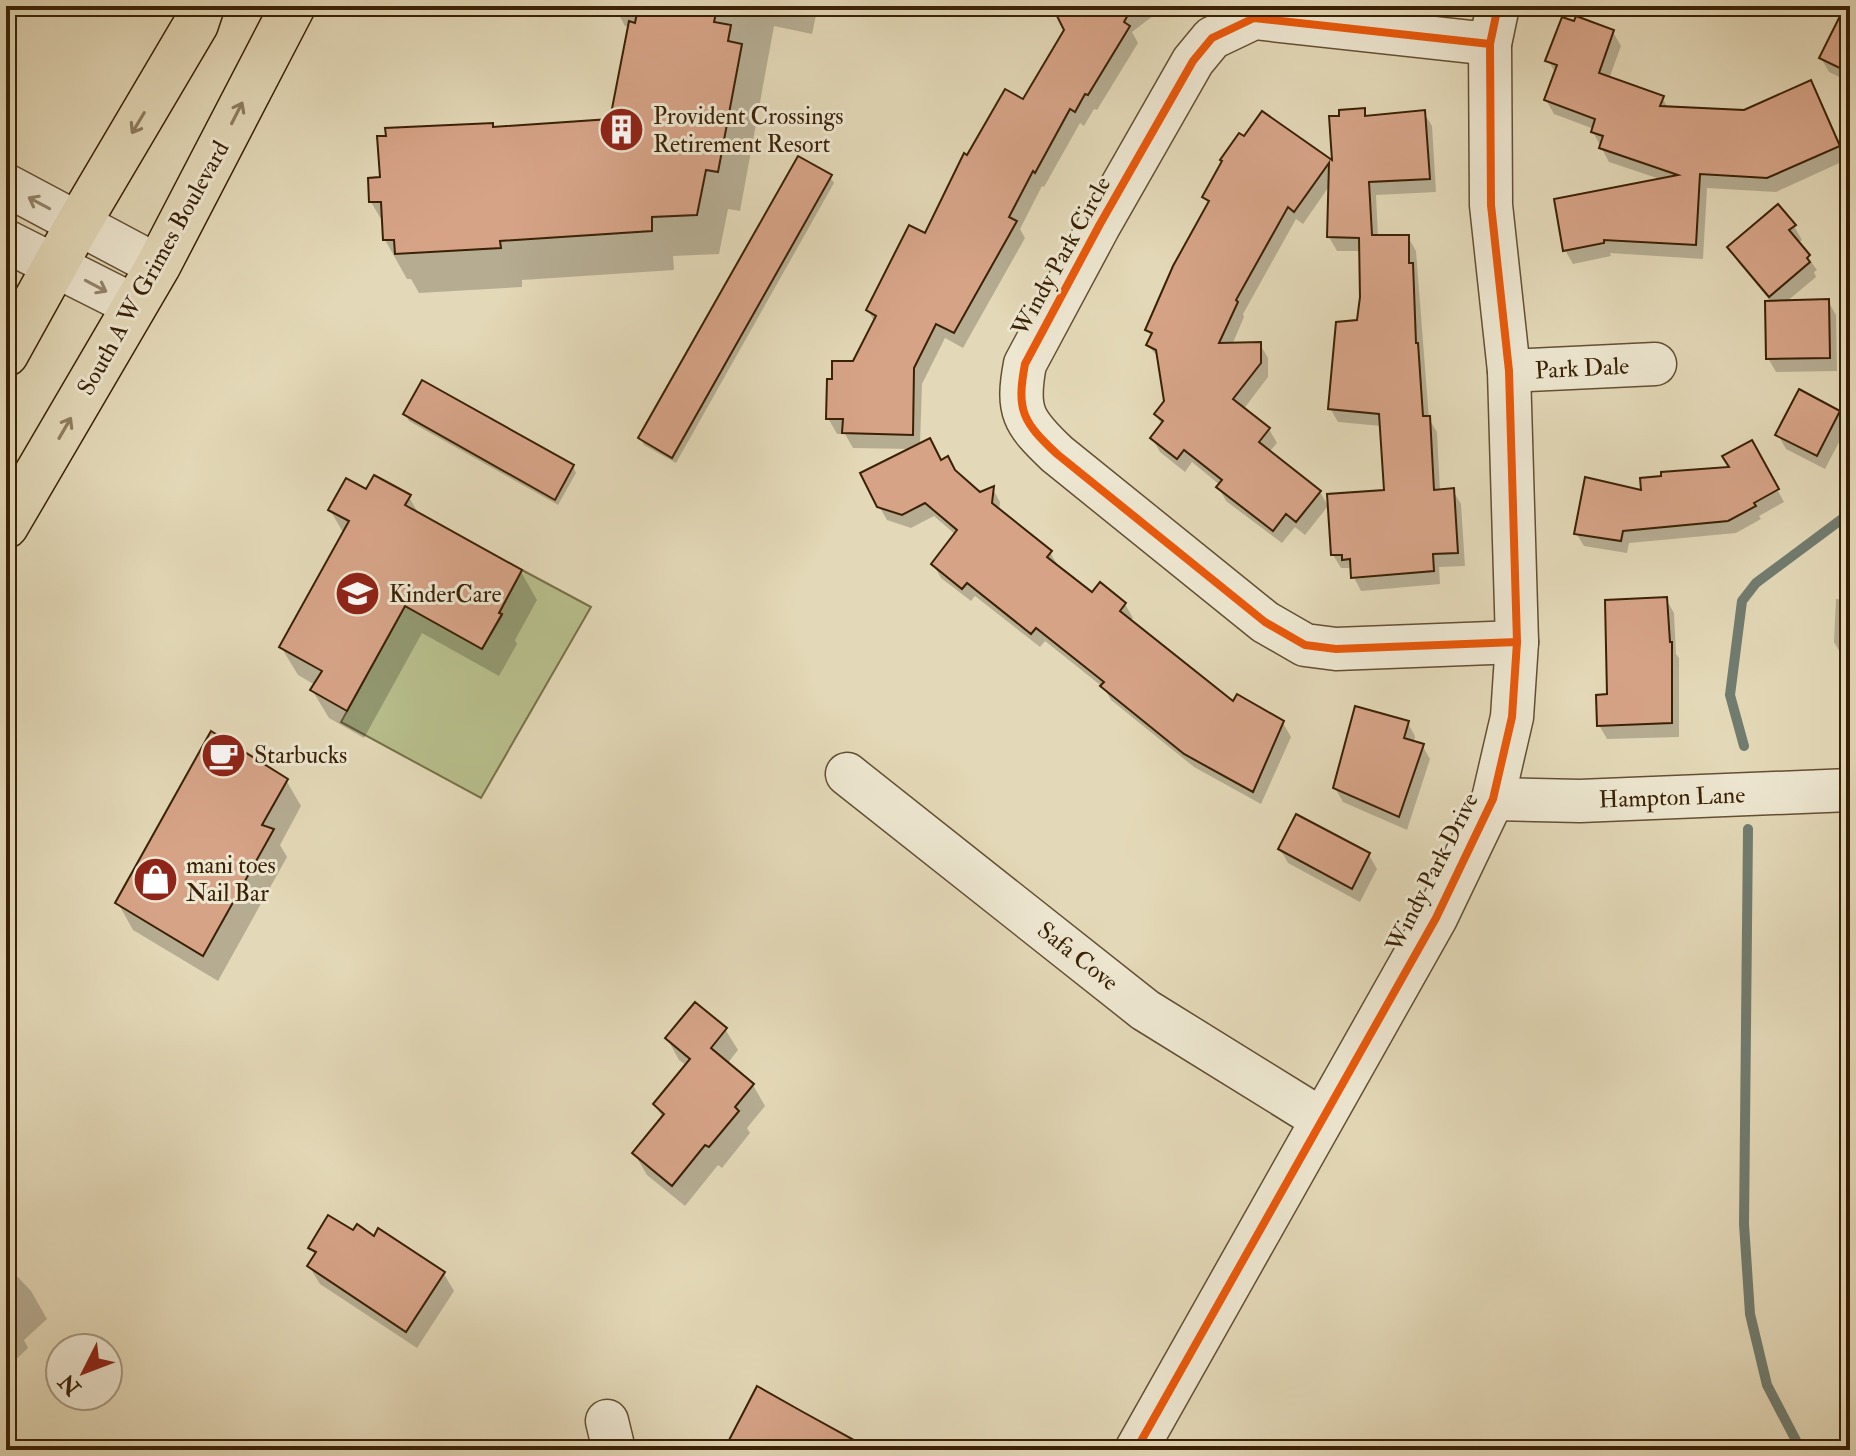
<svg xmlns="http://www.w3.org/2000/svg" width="1856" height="1456" viewBox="0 0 1856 1456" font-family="'IM FELL Double Pica',serif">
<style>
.green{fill:#b7be8c;stroke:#787048;stroke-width:2}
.shadow{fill:#0003}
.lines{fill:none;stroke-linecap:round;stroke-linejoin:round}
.stream{stroke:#717c6f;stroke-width:10}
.building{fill:#d6a387;stroke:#3a2105;stroke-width:2}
.minor-casing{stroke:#644f32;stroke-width:45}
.major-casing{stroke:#3a2105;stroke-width:47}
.minor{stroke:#ede6d0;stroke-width:42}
.major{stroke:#e3d8b7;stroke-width:44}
.cycleway-casing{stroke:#ede6d0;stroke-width:13}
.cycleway{stroke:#e8590c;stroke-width:8}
.oneway{stroke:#8e7c5e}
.oneway2{stroke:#94846a}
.labels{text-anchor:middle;stroke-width:6;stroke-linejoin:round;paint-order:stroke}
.poi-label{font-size:24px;fill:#3a2105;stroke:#ede6d0;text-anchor:start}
.street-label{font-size:24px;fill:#3a2105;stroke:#ede6d0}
</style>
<rect width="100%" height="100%" fill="#e3d8b7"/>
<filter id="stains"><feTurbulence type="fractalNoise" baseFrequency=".0025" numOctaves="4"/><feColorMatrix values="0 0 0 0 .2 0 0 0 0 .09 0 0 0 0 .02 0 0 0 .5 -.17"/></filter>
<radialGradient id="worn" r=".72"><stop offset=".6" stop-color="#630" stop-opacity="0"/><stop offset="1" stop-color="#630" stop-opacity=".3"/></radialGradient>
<polygon class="green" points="522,570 591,607 481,798 341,722 405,606 482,649 502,615 499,613"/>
<g class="shadow">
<polygon points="614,6 818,6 812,34 774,26 740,211 728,209 719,254 673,256 674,270 522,280 522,287 419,293 411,279 407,279 385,240 384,224 371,202 382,179 492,125 494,129 612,121 630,27 625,26"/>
<polygon points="1062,6 1166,6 1132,32 1138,43 1097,110 1094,109 1084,126 1080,123 1044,187 1042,186 1020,229 1025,238 963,348 945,338 922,384 920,445 979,495 993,489 1000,502 999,511 1050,552 1058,566 1092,594 1125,604 1133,618 1130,621 1233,703 1283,723 1291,737 1261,804 1194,767 1111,700 1104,688 1045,641 1040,647 975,596 971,601 941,578 933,564 956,535 934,516 911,528 887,520 879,506 912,449 853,448 845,434 837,434 828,418 834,381 854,363 875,323 868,310 926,236 968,157 1024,102 1066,31"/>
<polygon points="1840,6 1850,6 1850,82 1829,72 1821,58 1848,20"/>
<polygon points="1613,32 1621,46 1609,79 1662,98 1669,109 1744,112 1810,82 1846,160 1776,192 1707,188 1703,259 1610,253 1611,256 1573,264 1565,250 1663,180 1609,162 1593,132 1594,129 1554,114 1546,100 1556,74 1548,60"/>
<polygon points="1364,110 1368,118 1424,113 1432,126 1436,192 1376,195 1378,237 1408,237 1416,251 1429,419 1437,432 1440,491 1453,491 1461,504 1465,566 1439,567 1440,584 1361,591 1349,568 1341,568 1333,555 1386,492 1381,426 1338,422 1330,408 1359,322 1362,297 1362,251 1337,251 1329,237 1330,185 1303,224 1296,219 1243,314 1244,317 1232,345 1260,344 1268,358 1268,377 1243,410 1269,429 1277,443 1269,452 1320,492 1328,506 1305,535 1295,527 1282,543 1226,501 1219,488 1220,485 1192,462 1185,472 1160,452 1152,438 1162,425 1156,415 1166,402 1160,360 1148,345 1152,338 1148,330 1209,205 1204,197 1240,136 1334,164"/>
<polygon points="830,177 834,183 676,463 644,445 640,438"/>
<polygon points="1794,226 1802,240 1798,243 1817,270 1814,272 1816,277 1786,302 1828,301 1836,315 1837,371 1776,372 1768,358 1772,303 1738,262 1730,248"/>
<polygon points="1839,413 1847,427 1825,469 1786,449 1778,435"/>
<polygon points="405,414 573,466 576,473 558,505 409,421"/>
<polygon points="1752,443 1784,502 1759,516 1761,519 1736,533 1629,543 1627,553 1584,546 1576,533 1643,493 1732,469"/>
<polygon points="367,492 409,497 420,516 521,572 537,600 515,640 517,644 499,676 422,633 364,738 329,718 312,690 315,685 298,675 281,647 344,534 330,510"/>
<polygon points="1666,599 1674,613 1676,654 1679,658 1679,737 1607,739 1599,725 1609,696"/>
<polygon points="1836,599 1850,600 1850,656 1842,656 1834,642"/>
<polygon points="1407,722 1415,736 1414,743 1422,745 1430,759 1407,830 1343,802 1335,788"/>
<polygon points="286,780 301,806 280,845 287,857 218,981 133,930 118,903"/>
<polygon points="1280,849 1369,855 1377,869 1360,902 1288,863"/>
<polygon points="725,1029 738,1050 727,1064 753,1085 765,1106 747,1128 750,1133 722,1168 718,1165 685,1206 647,1175 634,1153 663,1118 655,1105 687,1066 679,1060 667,1038"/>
<polygon points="354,1232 374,1238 444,1274 454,1291 417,1348 320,1284 309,1266 316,1256 311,1248"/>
<polygon points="6,1259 14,1273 31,1291 47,1319 24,1340 28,1348 6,1369"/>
<polygon points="326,1443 336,1450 321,1450"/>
</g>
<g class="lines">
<g class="stream">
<polyline points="1744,746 1730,695 1742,601 1756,583 1850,513"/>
<polyline points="1748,829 1744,1224 1750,1314 1767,1385 1801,1450"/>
</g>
</g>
<g class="building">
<polygon points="643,6 702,6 717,9 714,22 731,25 728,41 742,44 718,172 706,170 697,215 652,217 652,231 500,241 501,248 395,254 394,240 383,240 381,202 369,202 368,178 380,177 377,136 386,136 385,128 493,123 493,127 610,119 629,21 635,23 638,8 642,9"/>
<polygon points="1052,6 1133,6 1124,22 1130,26 1088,95 1085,94 1075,112 1070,109 1035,173 1033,171 1009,217 1017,221 954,333 936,324 914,368 913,435 842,433 843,419 826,419 827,379 832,379 832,361 853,361 876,316 866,310 909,225 925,233 964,153 967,155 1005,89 1023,99 1064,30"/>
<polygon points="1845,6 1850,6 1850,73 1819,58"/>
<polygon points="1576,16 1614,30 1599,73 1664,96 1660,106 1744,110 1811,80 1840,146 1767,178 1700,174 1696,245 1604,240 1604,243 1563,251 1554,199 1678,175 1599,148 1603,136 1591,132 1595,119 1544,100 1557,65 1545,61 1562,17 1574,21"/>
<polygon points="1365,108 1365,116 1425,110 1430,179 1369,182 1372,235 1409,235 1409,263 1413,263 1416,343 1418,343 1423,416 1430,416 1434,490 1454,488 1458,553 1433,554 1434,571 1351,578 1350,559 1342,560 1342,555 1331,555 1327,494 1384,490 1379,414 1328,409 1336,322 1357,320 1360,297 1359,238 1327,237 1329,163 1294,212 1288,207 1236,300 1238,302 1219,343 1261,342 1261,363 1233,399 1270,428 1259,442 1321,491 1296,522 1286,514 1273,531 1216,487 1222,480 1184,450 1177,459 1150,438 1163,421 1154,414 1164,401 1156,350 1146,345 1152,333 1145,330 1173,266 1209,201 1202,197 1222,161 1220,160 1239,133 1244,136 1262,111 1332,160 1329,116 1339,116 1339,110"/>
<polygon points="798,156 832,175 672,458 638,438"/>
<polygon points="1778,204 1796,225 1789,230 1810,255 1807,258 1810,262 1769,297 1727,247"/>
<polygon points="1829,299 1830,358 1766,359 1765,301"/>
<polygon points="422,380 574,465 555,500 403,414"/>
<polygon points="1799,389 1840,411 1817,456 1775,435"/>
<polygon points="930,438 941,460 948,456 955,470 980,492 994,486 992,503 1052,551 1047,557 1092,592 1100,582 1126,603 1120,611 1233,701 1237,694 1284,721 1253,792 1184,754 1100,686 1104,682 1036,628 1031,634 967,583 962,589 931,564 957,530 925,503 902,515 877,507 860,473"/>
<polygon points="1752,440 1779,489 1754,503 1756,506 1728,521 1623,531 1621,541 1574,534 1585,477 1641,490 1640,478 1661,476 1661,472 1729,467 1722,456"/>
<polygon points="374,475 411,495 405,505 522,570 499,613 502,614 482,649 405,606 347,711 310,690 322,671 279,647 349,521 328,510 346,478 366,489"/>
<polygon points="1667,597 1670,642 1672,642 1672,723 1597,726 1596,695 1607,694 1605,600"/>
<polygon points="1355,706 1409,721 1404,738 1424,744 1399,817 1333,788"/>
<polygon points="211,731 288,779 262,825 274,829 203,956 115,903"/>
<polygon points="1296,814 1370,853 1352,889 1278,849"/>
<polygon points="695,1002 727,1028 711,1048 754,1084 735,1107 739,1111 709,1147 705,1145 672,1186 632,1153 664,1114 653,1104 690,1059 665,1038"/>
<polygon points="328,1215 353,1230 357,1224 374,1236 378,1228 445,1272 406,1332 307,1266 316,1252 308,1248"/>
<polygon points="757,1386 803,1412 872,1450 743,1450 728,1442"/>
</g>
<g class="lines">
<defs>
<g id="minor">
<path d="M1490,44L1254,18L1212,38L1193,61L1100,224L1025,364C1016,411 1023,422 1057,454L1265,622L1305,645L1336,649L1517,642"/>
<polyline points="6,185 158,266"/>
<polyline points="6,241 135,306"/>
<polyline points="1509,371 1655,364"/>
<polyline points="847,774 1145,1010 1321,1119"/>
<polyline points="1493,799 1580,801 1850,790"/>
<polyline points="607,1421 614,1450"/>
<polyline points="1136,1450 1436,918 1493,799 1512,717 1517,642 1509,371 1491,205 1490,44 1498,6"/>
</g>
<g id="major">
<polyline points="6,354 78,224 196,24 202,6"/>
<polyline points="6,526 158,266 293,6"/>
</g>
</defs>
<use href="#minor" class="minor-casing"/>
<use href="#major" class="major-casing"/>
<use href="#minor" class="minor"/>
<use href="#major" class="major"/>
<defs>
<g id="cycleway">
<path d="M1490,44L1254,18L1212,38L1193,61L1100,224L1025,364C1016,411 1023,422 1057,454L1265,622L1305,645L1336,649L1517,642"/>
<polyline points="1136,1450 1436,918 1493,799 1512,717 1517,642 1509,371 1491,205 1490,44 1498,6"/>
</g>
</defs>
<use href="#cycleway" class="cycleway-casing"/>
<use href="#cycleway" class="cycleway"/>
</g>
<defs><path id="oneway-shaft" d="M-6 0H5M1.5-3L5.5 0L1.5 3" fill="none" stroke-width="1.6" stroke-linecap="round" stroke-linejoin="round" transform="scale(2)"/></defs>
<g class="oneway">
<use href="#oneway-shaft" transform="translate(237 113) rotate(-63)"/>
<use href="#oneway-shaft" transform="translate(138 123) rotate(121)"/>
<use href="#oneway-shaft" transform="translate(65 428) rotate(-60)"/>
</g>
<g class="oneway2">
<use href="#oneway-shaft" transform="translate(39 203) rotate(-152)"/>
<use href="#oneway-shaft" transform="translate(96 286) rotate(28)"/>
</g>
<defs>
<symbol id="building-disc" viewBox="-11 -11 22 22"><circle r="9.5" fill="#8f2418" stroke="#ede6d0"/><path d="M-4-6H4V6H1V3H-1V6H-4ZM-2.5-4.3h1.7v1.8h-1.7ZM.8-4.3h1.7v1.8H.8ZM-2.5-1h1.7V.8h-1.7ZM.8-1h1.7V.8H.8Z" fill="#fff"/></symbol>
<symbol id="school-disc" viewBox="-11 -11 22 22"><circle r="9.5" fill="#8f2418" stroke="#ede6d0"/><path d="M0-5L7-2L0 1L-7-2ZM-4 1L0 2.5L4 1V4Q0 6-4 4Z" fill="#fff"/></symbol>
<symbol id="cafe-disc" viewBox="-11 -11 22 22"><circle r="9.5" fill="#8f2418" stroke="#ede6d0"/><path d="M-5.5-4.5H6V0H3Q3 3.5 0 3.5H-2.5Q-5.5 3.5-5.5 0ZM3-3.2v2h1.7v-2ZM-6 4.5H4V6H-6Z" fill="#fff"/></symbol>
<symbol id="shop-disc" viewBox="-11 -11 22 22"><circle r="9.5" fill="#8f2418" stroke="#ede6d0"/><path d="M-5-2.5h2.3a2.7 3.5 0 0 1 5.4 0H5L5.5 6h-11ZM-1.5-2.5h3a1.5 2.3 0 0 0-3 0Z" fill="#fff"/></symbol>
</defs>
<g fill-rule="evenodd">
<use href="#building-disc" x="596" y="104" width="51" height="51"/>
<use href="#school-disc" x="332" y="568" width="51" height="51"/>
<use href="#cafe-disc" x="198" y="730" width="51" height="51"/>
<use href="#shop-disc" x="130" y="854" width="51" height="51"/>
</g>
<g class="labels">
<g class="poi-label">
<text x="653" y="124">Provident Crossings<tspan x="653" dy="28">Retirement Resort</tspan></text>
<text x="389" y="602">KinderCare</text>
<text x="254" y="763">Starbucks</text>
<text x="186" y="873">mani toes<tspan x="186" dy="28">Nail Bar</tspan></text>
</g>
<g class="street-label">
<text transform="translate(1061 256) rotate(-61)" y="8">Windy Park Circle</text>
<text transform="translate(153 268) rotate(-61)" y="8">South A W Grimes Boulevard</text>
<text transform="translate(1582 368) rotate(-3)" y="8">Park Dale</text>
<text transform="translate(1672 797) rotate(-2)" y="8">Hampton Lane</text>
<text transform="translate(1432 872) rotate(-63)" y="8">Windy Park Drive</text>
<text transform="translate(1078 956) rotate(38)" y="8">Safa Cove</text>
</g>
</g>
<rect width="1856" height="1456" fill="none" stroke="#e3d8b7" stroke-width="32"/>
<rect x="8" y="8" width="1840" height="1440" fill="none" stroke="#3a2105" stroke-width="4"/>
<rect x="16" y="16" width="1824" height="1424" fill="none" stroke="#3a2105" stroke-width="2"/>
<g transform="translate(84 1372) rotate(228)"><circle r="38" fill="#ede6d0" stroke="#a5977f" stroke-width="2"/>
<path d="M0-6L14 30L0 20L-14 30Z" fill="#8f2418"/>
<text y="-12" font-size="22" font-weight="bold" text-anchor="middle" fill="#3a2105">N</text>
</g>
<rect width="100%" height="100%" filter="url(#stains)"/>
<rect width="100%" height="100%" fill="url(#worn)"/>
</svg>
